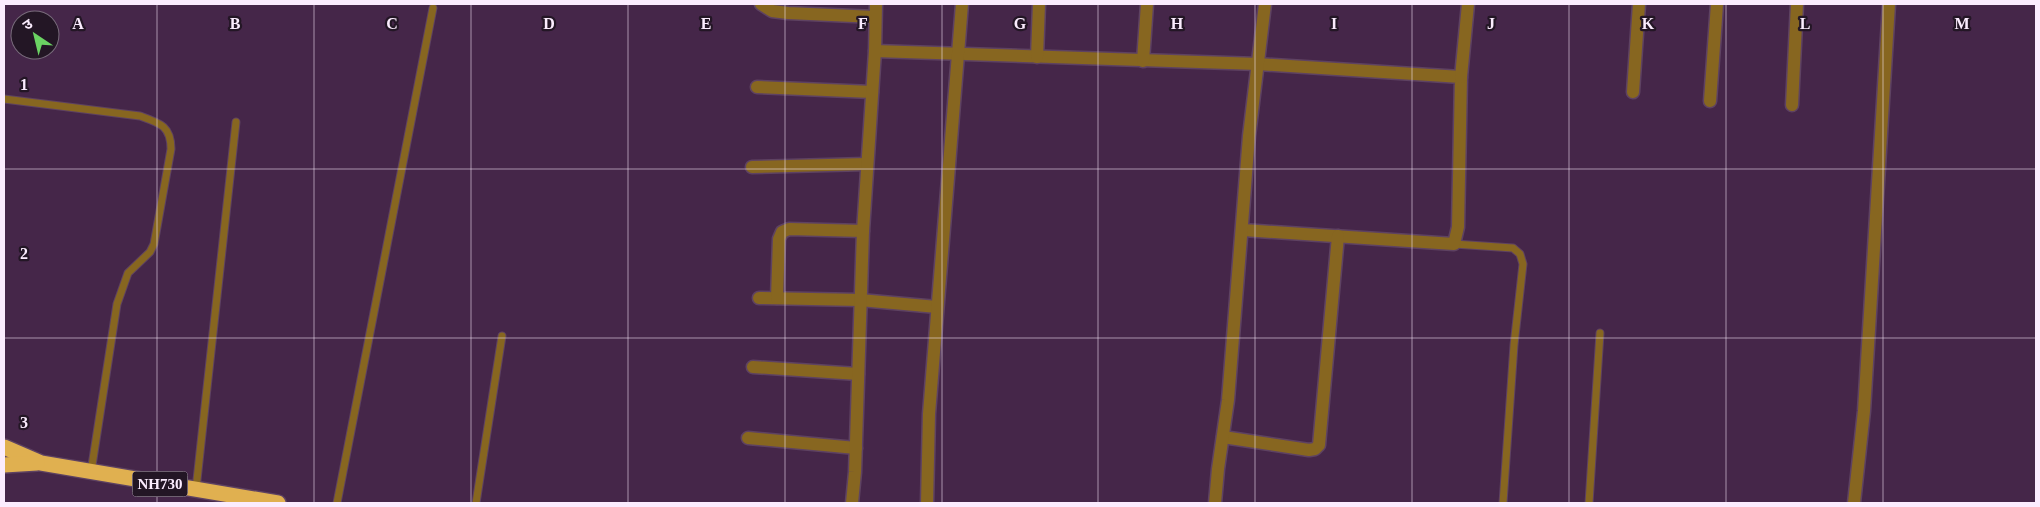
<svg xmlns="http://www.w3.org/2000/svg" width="2040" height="507" viewBox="0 0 2040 507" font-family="'Times New Roman','Noto Sans Devanagari',serif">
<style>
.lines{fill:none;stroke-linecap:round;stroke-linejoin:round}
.lane-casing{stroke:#5e4262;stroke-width:9}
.street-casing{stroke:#5e4262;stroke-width:15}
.highway-casing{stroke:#5e4262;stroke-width:18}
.lane{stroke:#876620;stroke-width:7}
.street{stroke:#876620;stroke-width:12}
.highway{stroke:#e0b050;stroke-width:15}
.grid{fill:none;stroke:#fbecfe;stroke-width:1;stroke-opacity:0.55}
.labels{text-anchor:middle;stroke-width:4.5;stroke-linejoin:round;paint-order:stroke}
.shield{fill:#231625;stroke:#baacbd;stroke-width:1}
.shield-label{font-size:15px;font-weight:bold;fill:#fbecfe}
.grid-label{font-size:16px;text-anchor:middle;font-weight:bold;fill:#fbecfe;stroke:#231625;stroke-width:4.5;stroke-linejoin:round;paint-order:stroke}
</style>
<rect width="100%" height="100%" fill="#452649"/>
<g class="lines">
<defs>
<g id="lane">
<path d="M4,99L140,116C160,123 171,126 171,149L154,244L150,252L128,273L117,304L91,472"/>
<polyline points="1454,244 1513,248 1520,254 1523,264 1514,345 1503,503"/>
<polyline points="196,489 236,122"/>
<polyline points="337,503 433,8"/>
<polyline points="476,503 502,336"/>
<polyline points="1589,503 1600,333"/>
</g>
<g id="street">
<polyline points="761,4 772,11 788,13 875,17"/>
<polyline points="875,51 1258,64 1461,77 1458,227 1454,244 1243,230"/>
<polyline points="1037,57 1039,4"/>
<polyline points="1143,61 1147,4"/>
<polyline points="1461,77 1468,4"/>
<polyline points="757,87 872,92"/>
<polyline points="1633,92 1639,4"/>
<polyline points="1710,101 1717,4"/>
<polyline points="1792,105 1797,4"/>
<polyline points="752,167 866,164"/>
<polyline points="759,298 860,300 937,307"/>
<polyline points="777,298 779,239 782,232 789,229 863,231"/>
<polyline points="753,367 858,374"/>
<polyline points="1223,437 1309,450 1315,449 1319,445 1338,236"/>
<polyline points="748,438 856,448"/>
<polyline points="852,503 855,472 863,231 875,51 876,4"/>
<polyline points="927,503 929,414 962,4"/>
<polyline points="1215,503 1218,469 1228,400 1249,136 1265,4"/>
<polyline points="1854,503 1864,411 1889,4"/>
</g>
<g id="highway">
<polyline points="4,447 41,463 278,503"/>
<polyline points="4,465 37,463"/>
</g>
</defs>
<use href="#lane" class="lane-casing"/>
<use href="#street" class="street-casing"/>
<use href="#highway" class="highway-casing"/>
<use href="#lane" class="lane"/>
<use href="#street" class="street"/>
<use href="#highway" class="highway"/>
</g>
<path class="grid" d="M157,4V503M314,4V503M471,4V503M628,4V503M785,4V503M942,4V503M1098,4V503M1255,4V503M1412,4V503M1569,4V503M1726,4V503M1883,4V503M4,169H2036M4,338H2036"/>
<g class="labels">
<rect class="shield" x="132.5" y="471.5" width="55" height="25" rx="4"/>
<g class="shield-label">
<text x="160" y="489">NH730</text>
</g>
</g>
<g class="grid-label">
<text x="78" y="29">A</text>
<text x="235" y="29">B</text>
<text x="392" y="29">C</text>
<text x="549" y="29">D</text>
<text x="706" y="29">E</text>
<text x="863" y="29">F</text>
<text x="1020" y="29">G</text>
<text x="1177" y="29">H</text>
<text x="1334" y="29">I</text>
<text x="1491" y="29">J</text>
<text x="1648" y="29">K</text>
<text x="1805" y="29">L</text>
<text x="1962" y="29">M</text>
<text x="24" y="90">1</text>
<text x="24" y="259">2</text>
<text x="24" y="428">3</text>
</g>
<rect width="2040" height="507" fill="none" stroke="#fbecfe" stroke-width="10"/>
<g transform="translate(35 35) rotate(325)"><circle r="24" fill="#231625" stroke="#796c7c"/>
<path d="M0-4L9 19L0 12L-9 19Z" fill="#6bd363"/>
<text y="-8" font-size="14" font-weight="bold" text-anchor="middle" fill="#fbecfe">उ</text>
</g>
</svg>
